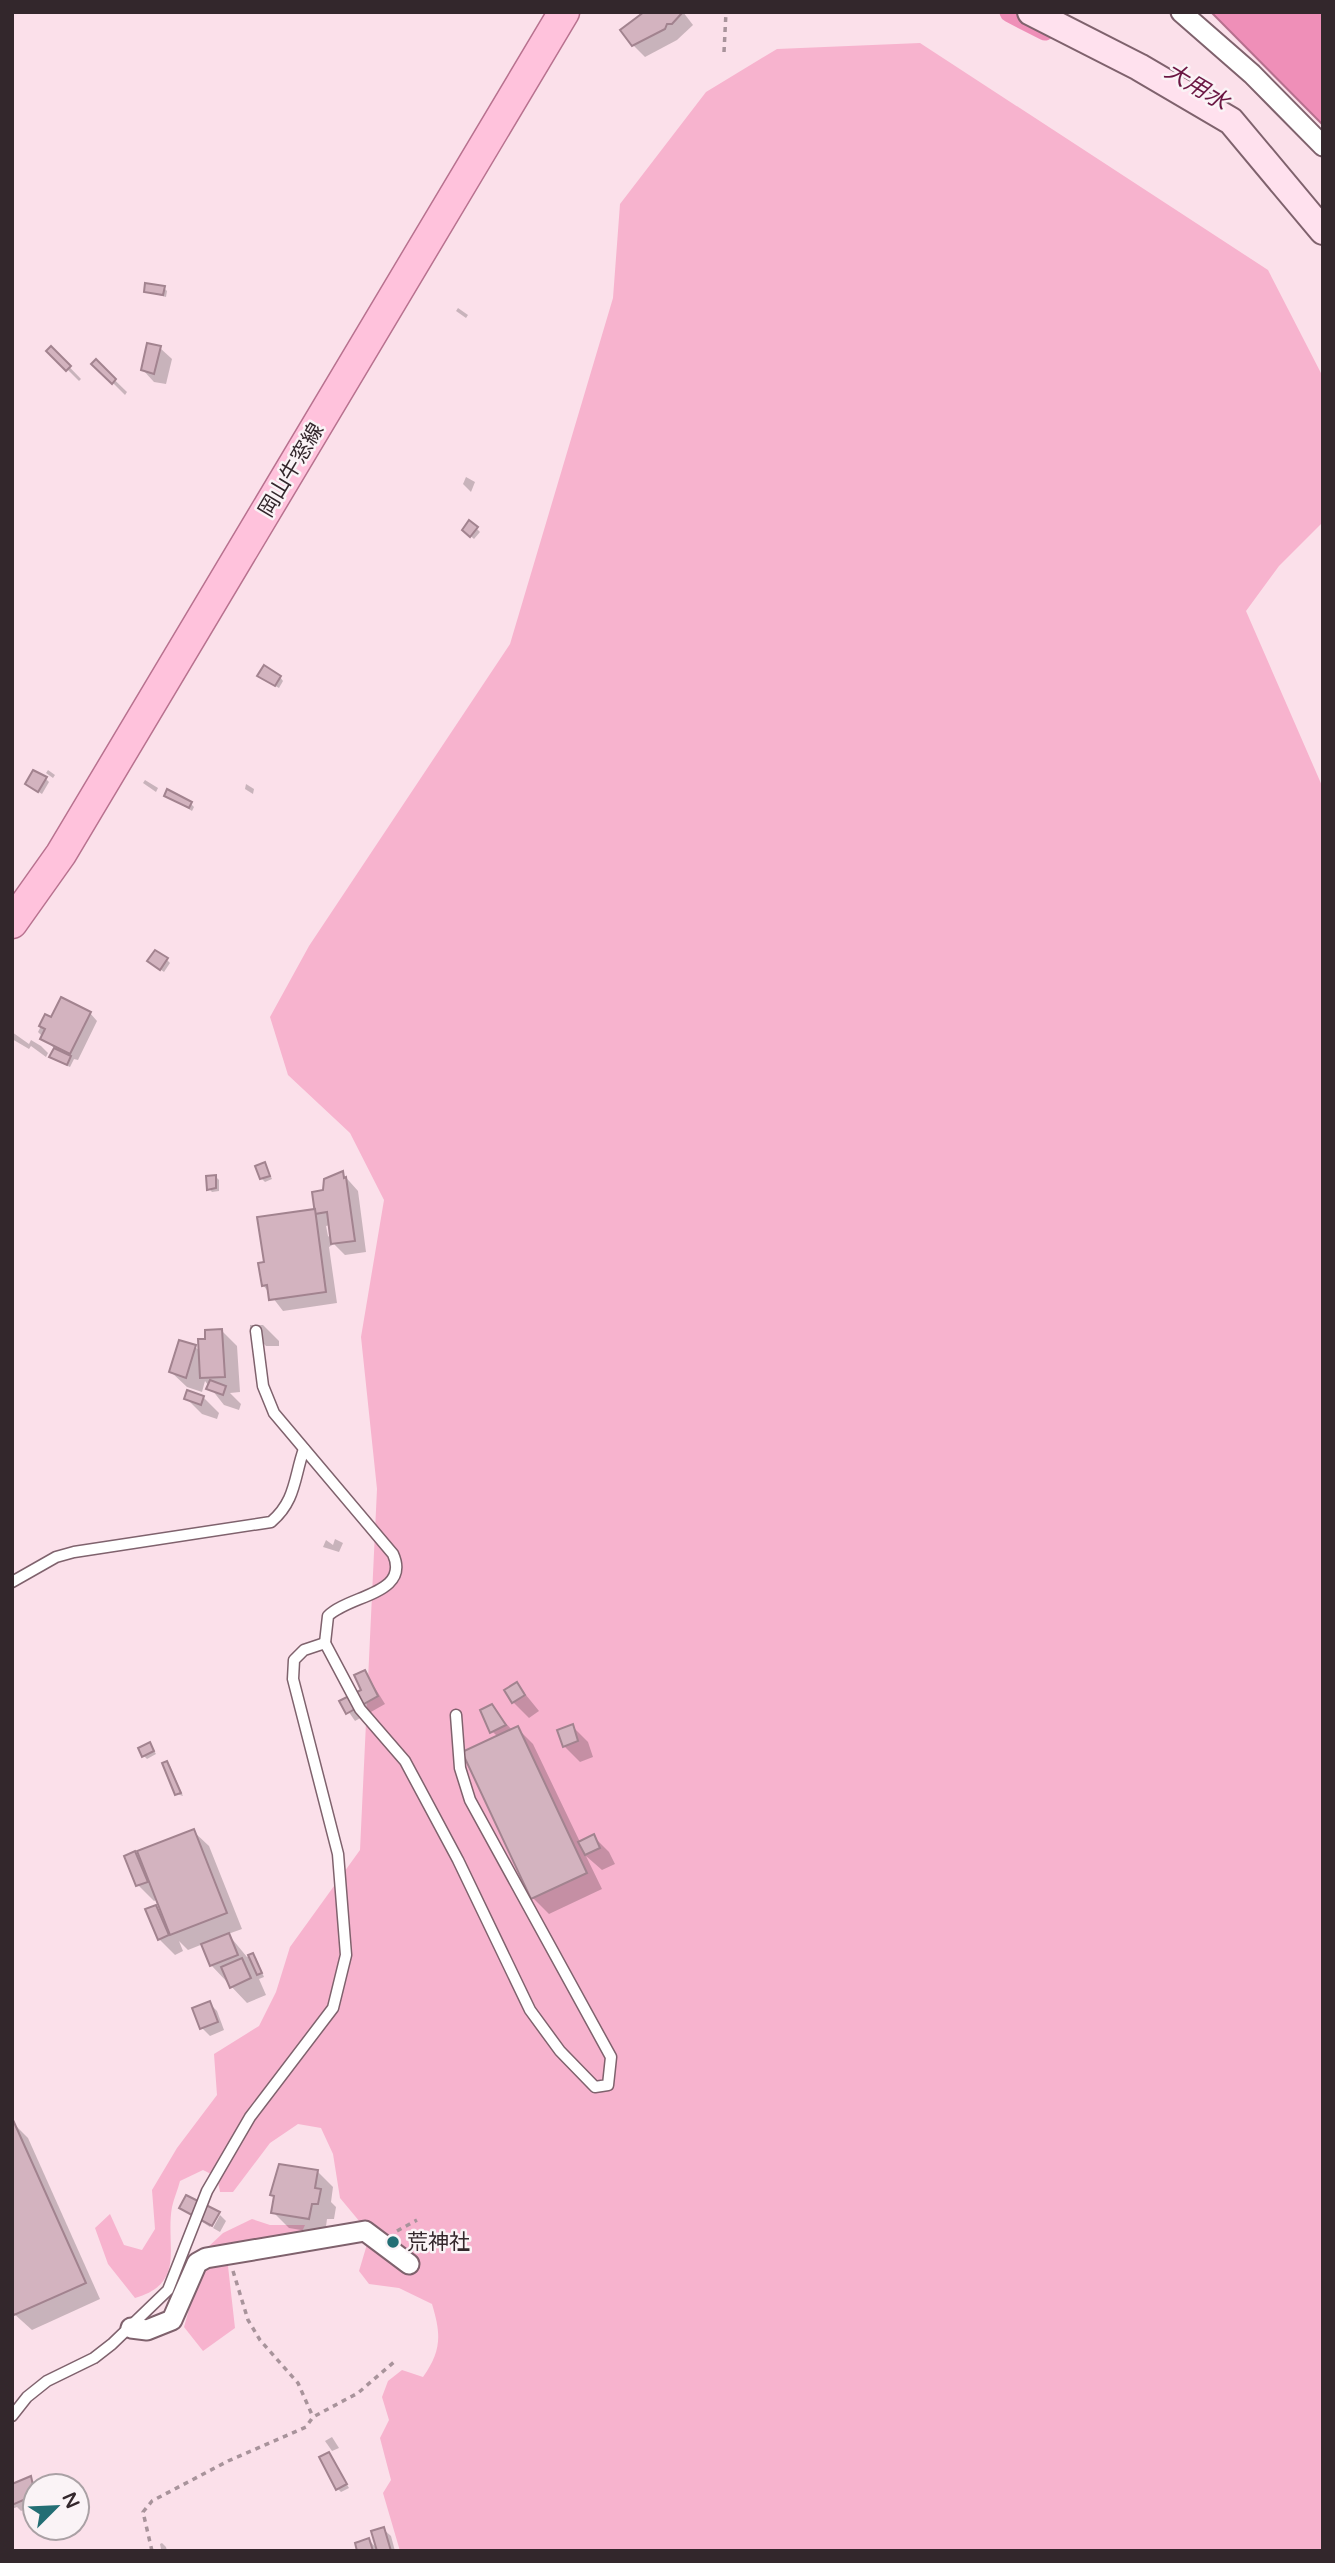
<svg xmlns="http://www.w3.org/2000/svg" width="1335" height="2563" viewBox="0 0 1335 2563" font-family="'Varela Round','Noto Sans JP',sans-serif">
<style>
.green{fill:#f7b3ce}
.water{fill:#ef8fb8;stroke:#b7708e;stroke-width:2}
.shadow{fill:#0003;fill-rule:evenodd}
.lines{fill:none;stroke-linecap:round;stroke-linejoin:round}
.canal{stroke:#ef8fb8;stroke-width:21}
.building{fill:#d3b3bf;stroke:#a2838f;stroke-width:2}
.lane-casing{stroke:#7f626d;stroke-width:13}
.street-casing{stroke:#7f626d;stroke-width:23}
.secondary-casing{stroke:#7f626d;stroke-width:30}
.primary-casing{stroke:#b8728f;stroke-width:33}
.path{stroke:#a8939b;stroke-width:3.5;stroke-dasharray:5 5;stroke-linecap:butt}
.lane{stroke:#fff;stroke-width:10}
.street{stroke:#fff;stroke-width:19}
.secondary{stroke:#ffe1ee;stroke-width:26}
.primary{stroke:#ffc2dc;stroke-width:30}
.poi-dot{fill:#236e74;stroke:#faf3f6;stroke-width:2.5}
.labels{text-anchor:middle;stroke-width:5;stroke-linejoin:round;paint-order:stroke}
.street-label{font-size:21px;fill:#33272c;stroke:#faf3f6}
.poi-label{font-size:21px;fill:#33272c;stroke:#faf3f6;text-anchor:start}
.water-label{font-size:23px;font-style:italic;fill:#6a1642;stroke:#faf3f6}
</style>
<rect width="100%" height="100%" fill="#fbe0ea"/>
<g class="green">
<path d="M920,43L1268,270L1323,377V522L1279,566L1246,611L1323,788V2551H400L383,2493L391,2480L380,2438L389,2420L382,2397L388,2381L402,2370L423,2377C442,2350 441,2334 432,2304L399,2288L369,2284L359,2271L368,2241L360,2222L340,2198L333,2154L321,2128L298,2124L270,2143L233,2192H220L217,2177L203,2170L180,2181C178,2189 174,2198 172,2207C165,2246 187,2283 135,2298L108,2264L95,2228L110,2214L124,2245L142,2250L155,2229L152,2190L177,2148L217,2095L214,2054L259,2026L276,1992L290,1947L360,1850L377,1489L361,1337L384,1200L350,1133L288,1075L270,1017L309,946L510,644L613,298L620,204L706,92L777,49Z"/>
<polygon points="252,2219 270,2225 305,2225 300,2236 266,2243 238,2241 222,2248 221,2259 228,2266 235,2328 203,2351 184,2327 206,2249 223,2233"/>
</g>
<polygon class="water" points="1211,12 1323,12 1323,125"/>
<g class="shadow">
<polygon points="647,12 683,12 693,25 677,40 645,57 633,45"/>
<polygon points="164,288 167,291 166,297 145,291"/>
<polygon points="458,308 468,315 466,318 456,311"/>
<polygon points="51,348 81,379 79,381 49,351"/>
<polygon points="160,348 172,359 166,384 154,382 143,370"/>
<polygon points="96,362 127,392 125,395 94,364"/>
<polygon points="466,477 475,482 471,492 463,484"/>
<polygon points="476,528 480,532 474,539 464,530"/>
<polygon points="280,677 283,681 279,688 263,679"/>
<polygon points="48,770 55,775 53,778 46,773"/>
<polygon points="46,779 49,782 42,794 31,787"/>
<polygon points="145,780 158,788 156,792 143,783"/>
<polygon points="246,784 254,789 253,794 245,789"/>
<polygon points="166,795 191,804 194,807 192,811"/>
<polygon points="167,960 170,963 164,972 153,964"/>
<polygon points="90,1013 97,1021 78,1060 74,1059 70,1067 55,1060 51,1057 55,1049 38,1032 46,1016 52,1019"/>
<polygon points="12,1032 29,1044 31,1040 41,1046 48,1053 46,1057 31,1046 29,1049 12,1039"/>
<polygon points="265,1164 272,1179 265,1182 261,1178"/>
<path d="M342,1173L358,1191L366,1252L345,1255L334,1244L329,1247L337,1303L283,1311L263,1285L266,1263L317,1211L325,1192ZM330,1225L332,1239L328,1236L326,1226Z"/>
<polygon points="216,1177 219,1180 219,1191 212,1192 209,1189"/>
<polygon points="250,1325 263,1325 279,1341 279,1346 266,1346 250,1330"/>
<polygon points="221,1330 237,1346 240,1392 230,1393 241,1404 239,1410 224,1405 205,1381 202,1392 187,1387 171,1372 195,1347 200,1351 207,1340"/>
<polygon points="203,1397 219,1413 217,1419 202,1414 186,1398"/>
<polygon points="335,1539 343,1543 339,1552 323,1547 326,1540 333,1545"/>
<polygon points="365,1672 385,1704 355,1721 342,1702 364,1690"/>
<polygon points="517,1684 539,1711 529,1718 513,1702"/>
<polygon points="491,1707 512,1730 517,1728 533,1744 580,1842 593,1836 609,1852 615,1864 602,1870 586,1856 602,1889 549,1914 533,1898 498,1737 492,1731"/>
<polygon points="572,1726 588,1742 593,1757 580,1762 564,1746"/>
<polygon points="150,1744 156,1754 147,1759 144,1756"/>
<polygon points="167,1763 170,1766 183,1796 177,1794"/>
<polygon points="193,1831 209,1846 242,1929 228,1934 247,1957 253,1955 256,1958 264,1977 259,1979 266,1995 247,2003 211,1965 203,1944 188,1950 179,1941 183,1951 175,1955 159,1939 156,1907 165,1916 158,1899 154,1901 138,1885 135,1853 143,1862"/>
<polygon points="209,2003 217,2011 224,2030 210,2036 202,2028 194,2009"/>
<polygon points="12,2122 28,2138 100,2299 32,2330 12,2312"/>
<polygon points="317,2171 333,2187 331,2202 336,2207 334,2219 327,2219 325,2234 289,2228 273,2212 275,2198 272,2194"/>
<polygon points="186,2197 219,2214 210,2227 181,2208"/>
<polygon points="220,2215 226,2221 220,2232 213,2228"/>
<polygon points="332,2437 339,2448 332,2451 325,2441"/>
<polygon points="329,2454 349,2488 341,2492 338,2489"/>
<polygon points="30,2478 38,2486 35,2486 35,2505 21,2511 17,2507 12,2509 12,2486"/>
<polygon points="383,2529 391,2536 395,2551 359,2551 369,2540 379,2551"/>
<polygon points="162,2543 166,2547 167,2551 161,2549 160,2544"/>
</g>
<g class="lines">
<polyline class="canal" points="1010,12 1045,30"/>
</g>
<g class="building">
<polygon points="644,12 682,12 682,13 672,24 667,24 665,29 632,46 620,30"/>
<polygon points="145,283 165,286 163,295 144,292"/>
<polygon points="147,343 161,346 154,374 141,370"/>
<polygon points="51,346 71,366 66,371 46,351"/>
<polygon points="96,359 116,379 112,384 91,364"/>
<polygon points="469,520 478,527 470,537 462,530"/>
<polygon points="264,665 281,676 275,686 257,676"/>
<polygon points="33,770 47,777 38,792 25,784"/>
<polygon points="167,789 192,802 189,808 164,796"/>
<polygon points="155,950 168,958 160,970 147,961"/>
<polygon points="61,997 91,1012 70,1054 40,1039 45,1029 39,1026 45,1014 51,1017"/>
<polygon points="54,1048 71,1056 67,1065 49,1057"/>
<polygon points="265,1162 270,1176 260,1179 255,1166"/>
<polygon points="343,1171 344,1178 346,1177 355,1241 331,1244 327,1212 315,1214 312,1192 323,1190 324,1179"/>
<polygon points="216,1175 216,1188 207,1190 206,1176"/>
<polygon points="315,1209 326,1292 269,1300 267,1285 262,1286 258,1263 264,1262 257,1217"/>
<polygon points="222,1329 225,1377 200,1378 198,1339 205,1339 205,1330"/>
<polygon points="179,1340 196,1345 186,1378 169,1372"/>
<polygon points="210,1380 226,1386 223,1395 206,1389"/>
<polygon points="187,1390 204,1396 201,1405 184,1399"/>
<polygon points="365,1670 378,1696 346,1714 339,1701 361,1690 354,1675"/>
<polygon points="517,1682 525,1695 512,1703 504,1690"/>
<polygon points="492,1704 506,1725 490,1733 480,1710"/>
<polygon points="573,1724 578,1741 563,1747 557,1730"/>
<polygon points="518,1726 587,1873 531,1899 462,1752"/>
<polygon points="150,1742 154,1751 142,1757 138,1748"/>
<polygon points="167,1761 181,1793 175,1795 162,1763"/>
<polygon points="194,1829 227,1913 170,1935 137,1851"/>
<polygon points="594,1834 600,1848 585,1855 578,1842"/>
<polygon points="135,1851 148,1882 136,1886 124,1856"/>
<polygon points="156,1905 169,1935 158,1940 145,1909"/>
<polygon points="229,1933 238,1955 210,1966 201,1944"/>
<polygon points="253,1953 262,1973 257,1975 248,1955"/>
<polygon points="242,1958 251,1978 230,1988 221,1967"/>
<polygon points="210,2001 218,2022 200,2029 192,2008"/>
<polygon points="13,2120 86,2283 14,2315 12,2311"/>
<polygon points="279,2164 318,2170 315,2188 321,2189 318,2204 312,2204 309,2219 271,2213 274,2196 270,2195"/>
<polygon points="186,2195 220,2212 212,2226 179,2208"/>
<polygon points="329,2452 347,2484 336,2490 319,2457"/>
<polygon points="31,2476 35,2495 12,2505 12,2484"/>
<polygon points="384,2527 391,2551 377,2551 371,2531"/>
<polygon points="369,2538 373,2551 357,2551 355,2543"/>
</g>
<g class="lines">
<defs>
<g id="lane">
<path d="M256,1331L263,1386L274,1413L393,1554C411,1594 349,1595 328,1616L325,1643"/>
<path d="M12,1582L56,1557L74,1552L271,1522C296,1501 294,1477 304,1449"/>
<polyline points="12,2416 27,2397 47,2381 94,2358 112,2344 168,2290 207,2191 250,2117 333,2008 346,1955 338,1854 293,1679 294,1660 304,1650 325,1643 360,1709 405,1761 458,1860 530,2010 560,2051 595,2087 608,2085 611,2057 470,1800 460,1768 456,1715"/>
</g>
<g id="street">
<polyline points="1181,12 1252,74 1323,146"/>
<polyline points="131,2328 147,2330 172,2320 197,2263 206,2258 365,2231 409,2264"/>
</g>
<polyline id="secondary" points="1031,12 1139,67 1231,121 1323,231"/>
<polyline id="primary" points="12,923 61,854 564,12"/>
</defs>
<use href="#lane" class="lane-casing"/>
<use href="#street" class="street-casing"/>
<use href="#secondary" class="secondary-casing"/>
<use href="#primary" class="primary-casing"/>
<g class="path">
<polyline points="724,52 726,12"/>
<polyline points="397,2231 417,2220"/>
<polyline points="233,2271 248,2320 260,2340 298,2383 313,2417"/>
<polyline points="152,2551 143,2512 152,2501 228,2461 306,2427 313,2417 358,2393 394,2362"/>
</g>
<use href="#lane" class="lane"/>
<use href="#street" class="street"/>
<use href="#secondary" class="secondary"/>
<use href="#primary" class="primary"/>
</g>
<circle class="poi-dot" cx="393" cy="2242" r="7"/>
<g class="labels">
<g class="street-label">
<text transform="translate(291 470) rotate(-59)" y="7">岡山牛窓線</text>
</g>
<g class="poi-label">
<text x="407" y="2249">荒神社</text>
</g>
<g class="water-label">
<text transform="translate(1197 86) rotate(31)" y="8">大用水</text>
</g>
</g>
<rect width="1335" height="2563" fill="none" stroke="#33272c" stroke-width="28"/>
<g transform="translate(56 2507) rotate(66)"><circle r="33" fill="#faf3f6" stroke="#aaa1a5" stroke-width="2"/>
<path d="M0-5L12 26L0 18L-12 26Z" fill="#236e74"/>
<text y="-10" font-size="19" font-weight="bold" text-anchor="middle" fill="#33272c">N</text>
</g>
</svg>
